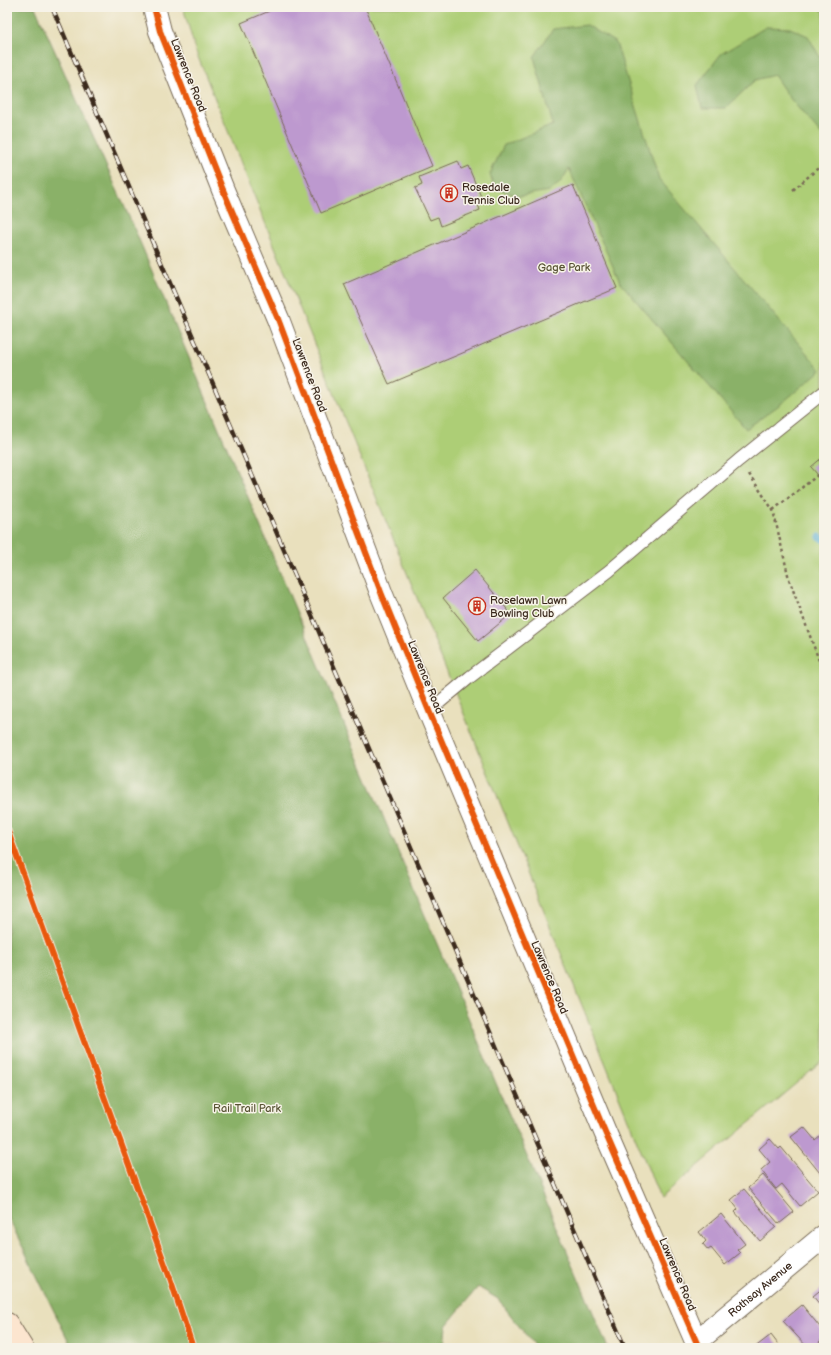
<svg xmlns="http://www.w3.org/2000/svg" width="831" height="1355" viewBox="0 0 831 1355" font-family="'Balsamiq Sans',sans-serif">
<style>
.green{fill:#adce76;stroke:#747c4a}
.forest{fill:#8ab167;stroke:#626e42}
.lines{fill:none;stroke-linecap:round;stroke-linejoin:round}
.stream{stroke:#59add5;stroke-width:7}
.building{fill:#bd99cf}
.service-casing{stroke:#786a56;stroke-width:14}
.minor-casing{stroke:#786a56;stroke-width:24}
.tertiary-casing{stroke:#786a56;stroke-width:24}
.secondary-casing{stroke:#786a56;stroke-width:24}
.path{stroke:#786a56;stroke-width:2.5;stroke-dasharray:3 3;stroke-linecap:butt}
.service{stroke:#fff;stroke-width:12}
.minor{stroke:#fff;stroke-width:22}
.tertiary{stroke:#fff;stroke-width:22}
.secondary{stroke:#fce5cf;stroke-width:22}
.rail-casing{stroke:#3b2a1e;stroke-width:4.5}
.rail{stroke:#f7f3e8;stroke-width:3;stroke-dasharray:9;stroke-linecap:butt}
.cycleway-casing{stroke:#f7f3e8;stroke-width:8}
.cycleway{stroke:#e8590c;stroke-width:6}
.labels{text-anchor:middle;stroke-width:3;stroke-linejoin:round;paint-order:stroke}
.street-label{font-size:11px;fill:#3b2a1e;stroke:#f7f3e8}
.poi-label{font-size:11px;fill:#3b2a1e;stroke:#f7f3e8;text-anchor:start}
.park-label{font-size:11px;fill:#585334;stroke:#f7f3e8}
</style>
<rect width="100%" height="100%" fill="#f7f3e8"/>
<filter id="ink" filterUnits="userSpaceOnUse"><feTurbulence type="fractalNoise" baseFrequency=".025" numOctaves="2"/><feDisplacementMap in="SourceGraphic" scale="8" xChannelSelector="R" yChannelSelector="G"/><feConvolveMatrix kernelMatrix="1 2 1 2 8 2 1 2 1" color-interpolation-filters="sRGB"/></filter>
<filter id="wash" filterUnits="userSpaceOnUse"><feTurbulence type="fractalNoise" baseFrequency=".012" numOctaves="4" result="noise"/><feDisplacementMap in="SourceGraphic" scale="16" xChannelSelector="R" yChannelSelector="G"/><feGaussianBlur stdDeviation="0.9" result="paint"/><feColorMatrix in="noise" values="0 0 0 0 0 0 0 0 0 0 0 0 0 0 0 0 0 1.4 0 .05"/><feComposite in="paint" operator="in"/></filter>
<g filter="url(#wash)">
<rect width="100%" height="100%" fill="#e9e0bd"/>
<polygon class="green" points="183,7 824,7 824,1060 660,1198 196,52"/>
<g class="forest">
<polygon points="7,7 35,7 135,230 608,1348 536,1348 498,1299 478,1287 446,1326 444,1348 72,1348 7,1215"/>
<polygon points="587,25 616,43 659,179 821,370 782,403 746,429 620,282 569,169 560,183 549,191 519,196 494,188 490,174 504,145 553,125 534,57 553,29"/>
<polygon points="766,27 790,28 808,36 824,64 824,138 788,96 774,75 755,80 726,108 702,108 697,85 721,54"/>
<polygon points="824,549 824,668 822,665"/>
</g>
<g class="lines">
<polyline class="stream" points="820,537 824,540"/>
</g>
<g id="blocks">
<g class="building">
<polygon points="279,7 365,7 432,166 321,213 241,23"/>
<polygon points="458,161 461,169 468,166 482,199 477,202 480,210 441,226 438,217 430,220 415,188 422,185 419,177"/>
<polygon points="573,185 617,288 389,384 344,284"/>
<polygon points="824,456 824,482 811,467"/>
<polygon points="475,570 511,614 478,641 443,598"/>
<polygon points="804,1127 815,1140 823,1133 824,1134 824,1178 791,1137"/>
<polygon points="770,1139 779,1149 781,1147 818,1191 800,1206 782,1184 776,1189 761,1170 770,1162 759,1149"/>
<polygon points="763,1175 794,1212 779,1224 748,1188"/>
<polygon points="744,1189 776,1227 760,1241 735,1212 738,1209 731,1200"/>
<polygon points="721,1214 745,1244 737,1250 740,1253 725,1265 711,1248 708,1250 703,1244 706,1241 699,1232"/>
<polygon points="824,1287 824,1310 813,1296"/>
<polygon points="802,1305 824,1332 824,1338 819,1342 822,1346 819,1348 808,1348 783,1321"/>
<polygon points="771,1335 781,1348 754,1348"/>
</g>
</g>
</g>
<g filter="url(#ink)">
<use href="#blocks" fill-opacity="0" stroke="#786a56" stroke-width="1"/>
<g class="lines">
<defs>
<polyline id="service" points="429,711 470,677 609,571 739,460 824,392"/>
<g id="minor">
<path id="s1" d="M696,1342L824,1236"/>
</g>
<polyline id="tertiary" points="154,7 160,31 223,190 278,319 382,595 429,711 605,1132 699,1348"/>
<polyline id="secondary" points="7,1324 22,1348"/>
</defs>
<use href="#service" class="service-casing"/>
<use href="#minor" class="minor-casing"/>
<use href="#tertiary" class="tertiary-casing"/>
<use href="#secondary" class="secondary-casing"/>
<g class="path">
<polyline points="817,7 824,16"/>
<polyline points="793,190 824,163"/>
<polyline points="749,474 773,510 789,579 824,674"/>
<polyline points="773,510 818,475"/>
</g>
<use href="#service" class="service"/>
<use href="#minor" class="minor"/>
<use href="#tertiary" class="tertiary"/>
<use href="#secondary" class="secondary"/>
<defs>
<polyline id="rail" points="52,7 625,1348"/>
</defs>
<use href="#rail" class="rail-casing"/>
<use href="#rail" class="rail"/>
<defs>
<g id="cycleway">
<polyline points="154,7 160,31 223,190 278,319 382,595 429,711 605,1132 699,1348"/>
<polyline points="7,829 171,1281 193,1348"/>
</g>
</defs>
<use href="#cycleway" class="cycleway-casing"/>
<use href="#cycleway" class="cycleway"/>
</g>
</g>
<defs>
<symbol id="building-ring" viewBox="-11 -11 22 22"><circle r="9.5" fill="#f7f3e8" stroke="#c8321e" stroke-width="1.5"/><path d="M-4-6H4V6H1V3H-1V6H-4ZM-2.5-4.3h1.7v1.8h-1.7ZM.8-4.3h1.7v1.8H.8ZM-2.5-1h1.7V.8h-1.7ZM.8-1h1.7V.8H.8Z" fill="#c8321e"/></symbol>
</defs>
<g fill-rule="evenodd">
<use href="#building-ring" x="439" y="183" width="20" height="20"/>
<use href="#building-ring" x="467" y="596" width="20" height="20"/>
</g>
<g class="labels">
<g class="street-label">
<text transform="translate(189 75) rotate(68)" y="4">Lawrence Road</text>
<text transform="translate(310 375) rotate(69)" y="4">Lawrence Road</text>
<text transform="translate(426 677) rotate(68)" y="4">Lawrence Road</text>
<text transform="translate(550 977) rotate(67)" y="4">Lawrence Road</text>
<text transform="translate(678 1274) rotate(67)" y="4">Lawrence Road</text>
<text dy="4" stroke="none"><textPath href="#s1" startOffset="83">Rothsay Avenue</textPath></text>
</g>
<g class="poi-label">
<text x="462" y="191">Rosedale<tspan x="462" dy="13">Tennis Club</tspan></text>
<text x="490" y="604">Roselawn Lawn<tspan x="490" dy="13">Bowling Club</tspan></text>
</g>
<g class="park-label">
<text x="564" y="271">Gage Park</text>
<text x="247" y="1112">Rail Trail Park</text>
</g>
</g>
<rect width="831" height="1355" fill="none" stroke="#f7f3e8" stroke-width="24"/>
</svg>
